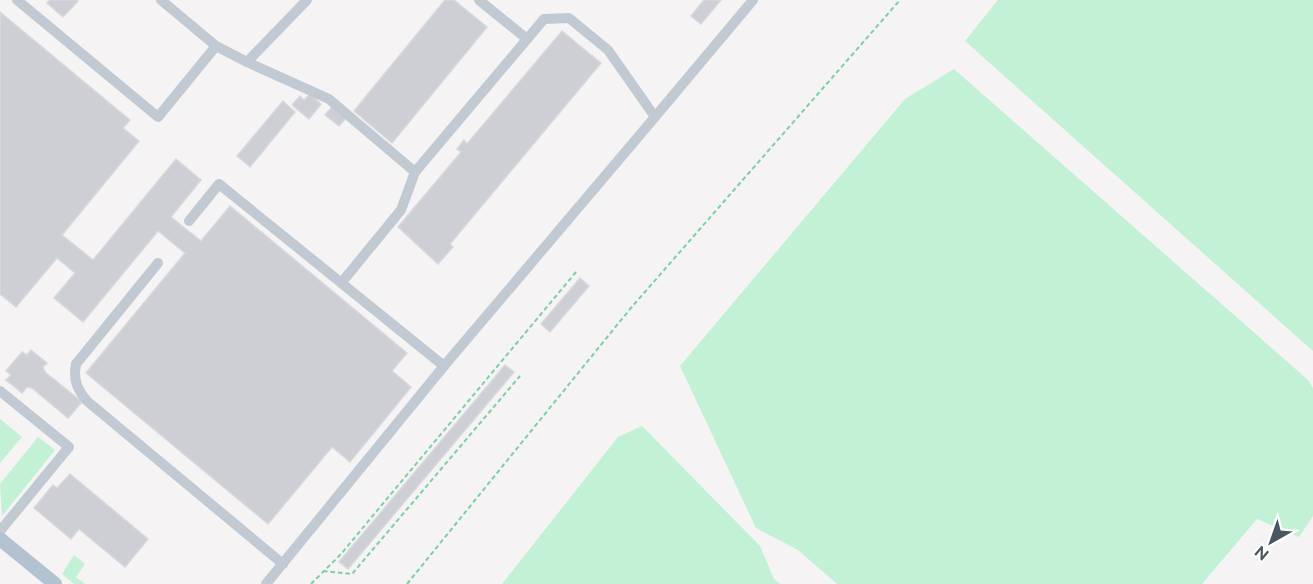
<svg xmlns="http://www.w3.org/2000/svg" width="1313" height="584" viewBox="0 0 1313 584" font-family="Raleway,sans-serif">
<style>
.green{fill:#c3f1d5}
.building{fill:#cdcfd5;stroke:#d7d9de;stroke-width:1.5}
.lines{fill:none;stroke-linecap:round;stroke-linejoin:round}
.path{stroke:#7ad0a6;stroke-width:2;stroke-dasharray:4.5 3;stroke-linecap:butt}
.minor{stroke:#c1cad2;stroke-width:10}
.major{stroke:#b3c2d1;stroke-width:14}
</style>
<rect width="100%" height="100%" fill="#f5f3f3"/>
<g class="green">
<polygon points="998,0 1313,0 1313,351 965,41"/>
<polygon points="954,69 1308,380 1313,388 1313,516 1299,537 1257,519 1202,584 837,584 798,550 756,528 680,366 905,99"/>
<polygon points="0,419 22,437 0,463"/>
<polygon points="642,426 760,546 774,579 780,584 502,584 618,437"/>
<polygon points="38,437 55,450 2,516 0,484"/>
<polygon points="74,555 85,564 76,577 85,584 74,584 62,574"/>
</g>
<g class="building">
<polygon points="50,0 77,0 78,1 63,17 47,3"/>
<polygon points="445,0 454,0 487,27 392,143 354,111"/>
<polygon points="704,0 721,0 701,24 691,16"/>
<polygon points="0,12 130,120 123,128 139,141 62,235 93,260 176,159 201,180 171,217 201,241 230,206 407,353 392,371 411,387 350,462 332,447 268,524 86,373 185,253 158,231 83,322 54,298 75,273 57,258 16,307 0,294"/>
<polygon points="562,31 601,63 450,244 453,247 438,264 398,227 461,152 457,149 464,140 467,144"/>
<polygon points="310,94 321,104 309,119 292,105 300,96 304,100"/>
<polygon points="283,101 295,112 250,167 237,156"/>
<polygon points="332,107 346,118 339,126 325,115"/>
<polygon points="580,278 589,286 550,332 541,324"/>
<polygon points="31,350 47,363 43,367 45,372 82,402 68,418 32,388 27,387 22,393 6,380 11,375 6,371 22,352 27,355"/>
<polygon points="505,365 514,372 348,569 339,562"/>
<polygon points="70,474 148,539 125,567 79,529 71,539 34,508 53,485 57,488"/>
</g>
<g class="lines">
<g class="path">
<polyline points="323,571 352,574 520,376"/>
<polyline points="311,584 341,554 576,272"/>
<polyline points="407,584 630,309 900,0"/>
</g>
<g class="minor">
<polyline points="17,0 158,117 216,46 161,0"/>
<polyline points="479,0 527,39"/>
<polyline points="216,46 247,62 307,0"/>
<polyline points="247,62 329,99 415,172 401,210 342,282"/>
<polyline points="415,172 544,19 569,18 608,50 655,117 753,0"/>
<polyline points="189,221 219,184 444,366 266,584"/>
<path d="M158,263L76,364C73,380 77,389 87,401L283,564"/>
<polyline points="444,366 655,117"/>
<polyline points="0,391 69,447 0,531"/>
</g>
<polyline class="major" points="0,539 55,584"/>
</g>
<g transform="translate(1271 542) rotate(220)" stroke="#ffffff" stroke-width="4.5" paint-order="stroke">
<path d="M0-4.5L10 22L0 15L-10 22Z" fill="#4a5661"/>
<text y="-9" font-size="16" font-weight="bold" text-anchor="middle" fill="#4a5661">N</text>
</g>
</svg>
